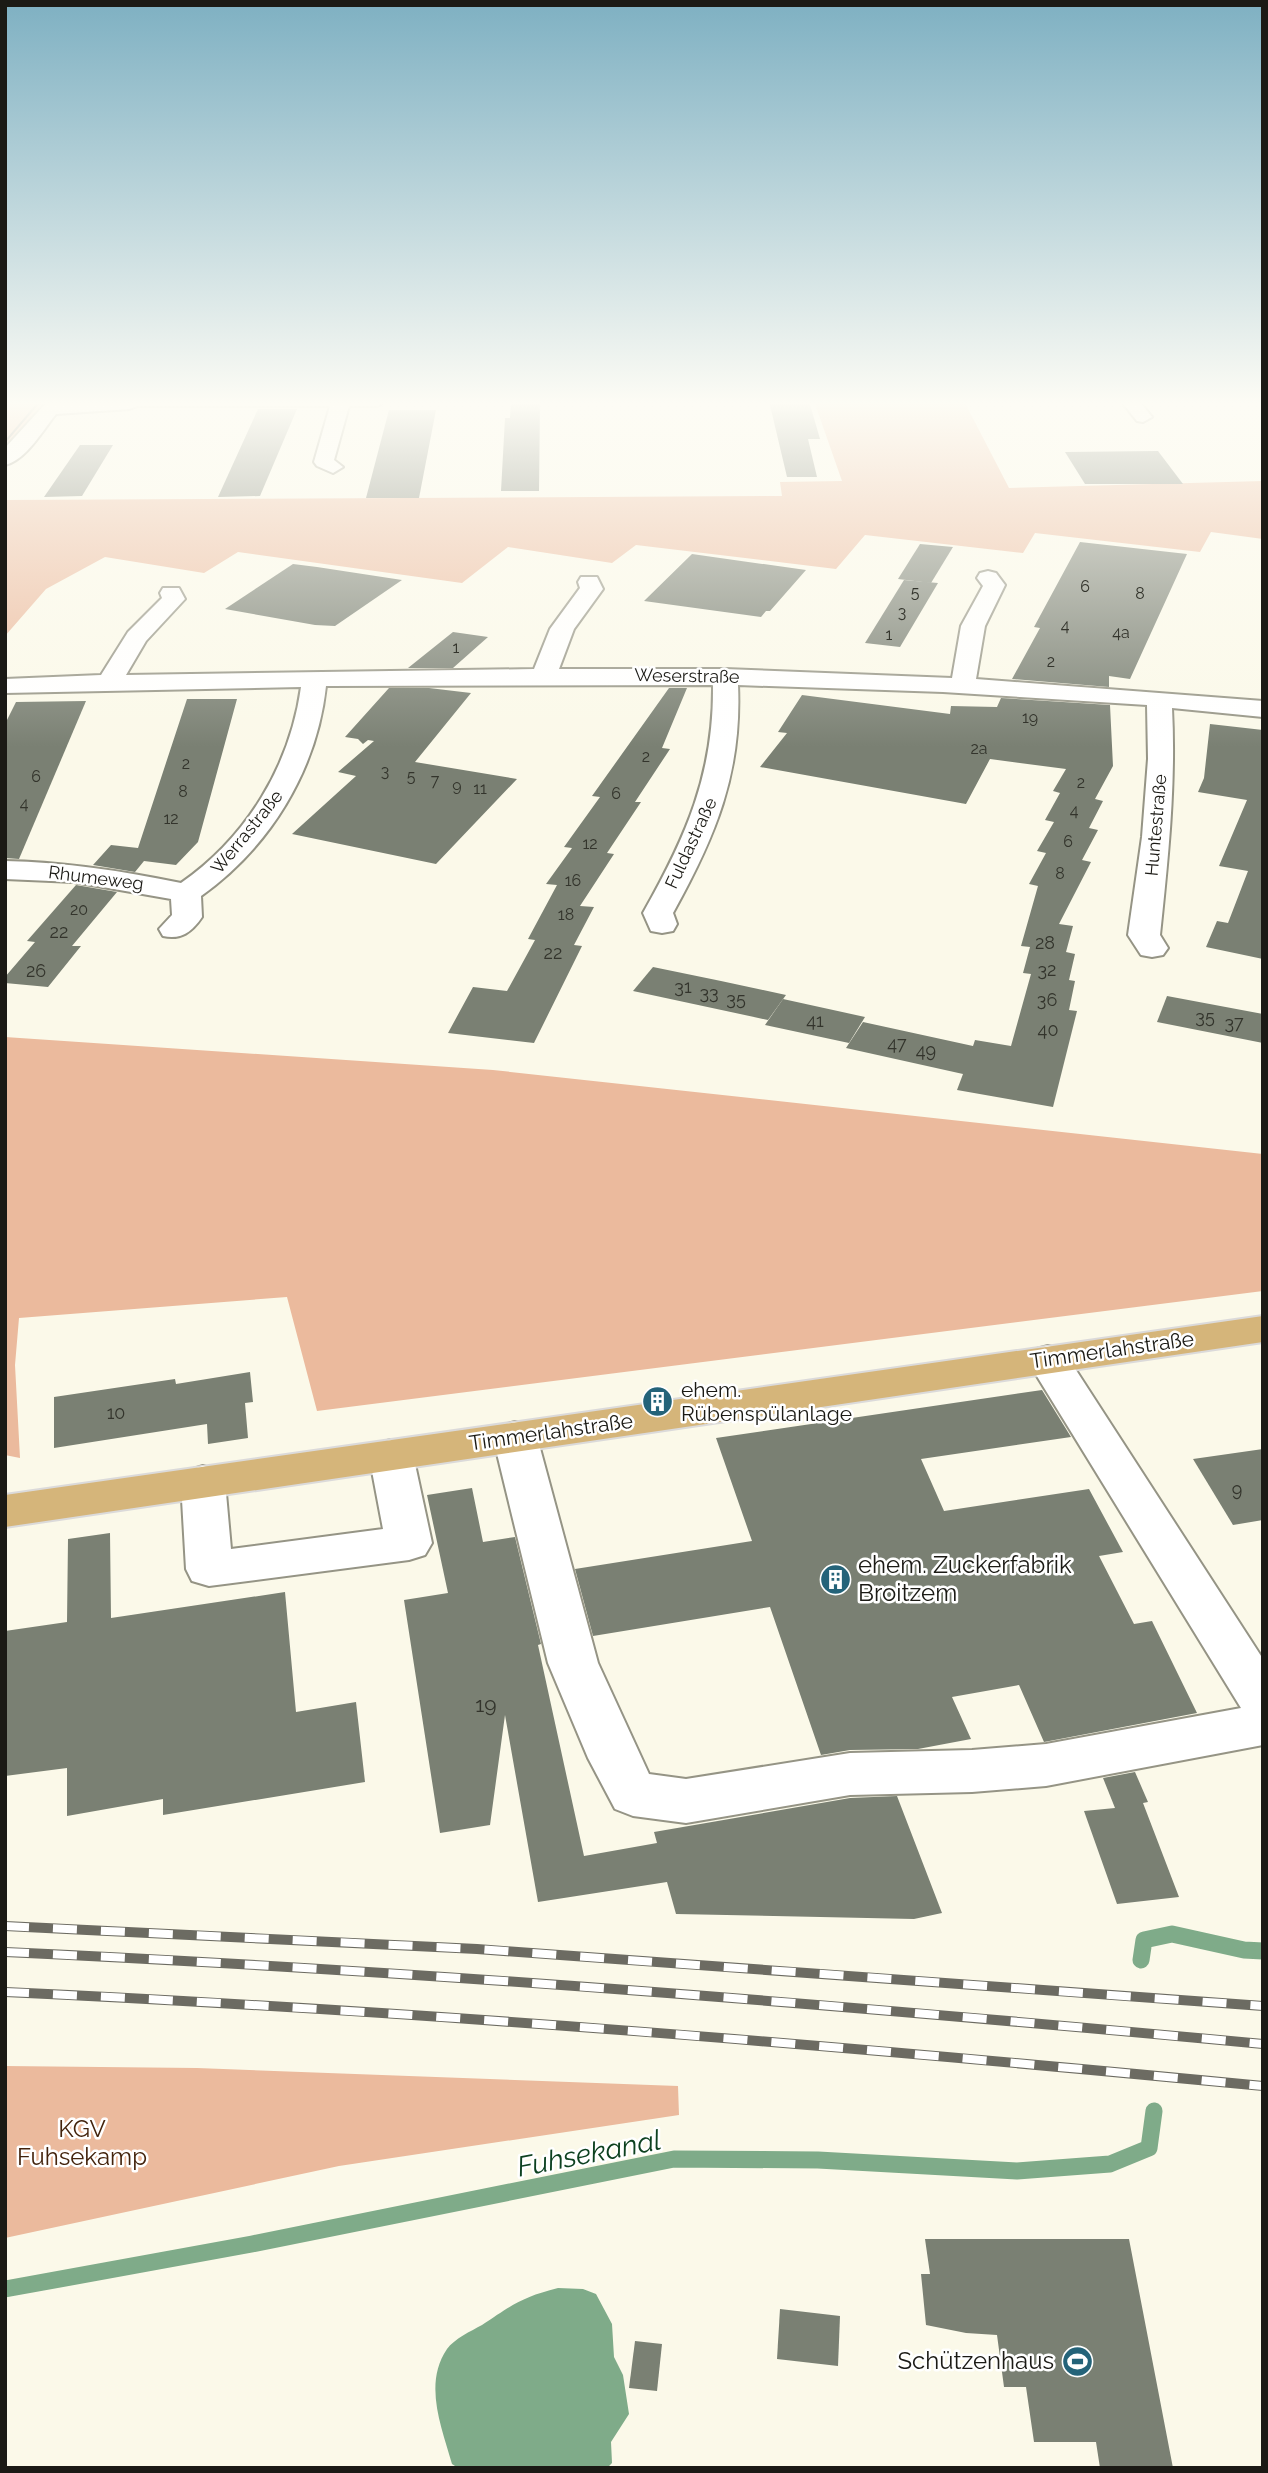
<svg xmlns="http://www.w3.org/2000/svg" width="1268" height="2473" viewBox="0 0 1268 2473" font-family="Raleway,sans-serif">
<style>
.green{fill:#ebba9d}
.water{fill:#7fab89}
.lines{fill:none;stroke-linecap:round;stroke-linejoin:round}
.stream{stroke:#7fab89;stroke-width:17}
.building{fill:#7a8073}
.minor-casing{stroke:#959485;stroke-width:4}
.major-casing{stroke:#dbdada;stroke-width:4}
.minor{fill:#fff;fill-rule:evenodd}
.major{fill:#d5b57a;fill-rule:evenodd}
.tram{stroke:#6c6b62;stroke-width:2}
.rail-casing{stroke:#6c6b62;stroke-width:10}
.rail{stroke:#fff;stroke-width:8;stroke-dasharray:24;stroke-linecap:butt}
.labels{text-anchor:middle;stroke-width:5;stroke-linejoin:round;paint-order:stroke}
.far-number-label{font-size:16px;fill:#33342c}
.far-street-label{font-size:18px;fill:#1b1a15;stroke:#fff}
.number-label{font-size:18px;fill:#33342c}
.street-label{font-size:21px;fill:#1b1a15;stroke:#fff}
.poi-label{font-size:21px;fill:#1b1a15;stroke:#fff;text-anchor:start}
.near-number-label{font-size:21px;fill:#33342c}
.near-poi-label{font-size:24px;fill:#1b1a15;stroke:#fff;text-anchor:start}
.near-park-label{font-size:24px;fill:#43230c;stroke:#fff}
.near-water-label{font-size:28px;font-style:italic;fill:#0d4120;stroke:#fff}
</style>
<rect width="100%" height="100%" fill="#fbf9e9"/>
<g class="green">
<polygon points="5,401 47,401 5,448"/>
<polygon points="814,401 964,401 1009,488 1263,481 1263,539 1211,532 1200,552 1035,533 1023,553 865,535 836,569 636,545 612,563 508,547 462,583 238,552 204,573 105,557 46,589 5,636 5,500 782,496 780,482 842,481"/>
<polygon points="5,1037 493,1070 1263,1154 1263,1291 317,1411 287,1297 19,1318 15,1365 20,1458 5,1455"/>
<polygon points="5,2066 197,2068 678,2086 679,2115 339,2166 5,2238"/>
</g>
<path class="water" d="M558,2288L583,2289L596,2294L612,2324L614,2357L623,2375L629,2414L611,2442L612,2463L607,2468H458L452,2464C442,2428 423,2384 447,2349C454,2339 471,2331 482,2325C512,2305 522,2297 558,2288Z"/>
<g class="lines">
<g class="stream">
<polyline points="1141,1960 1144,1940 1172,1934 1244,1950 1263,1951"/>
<polyline points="5,2289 252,2244 674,2159 818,2160 1017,2171 1110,2164 1149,2148 1154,2111"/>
</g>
</g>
<g class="building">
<polygon points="769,401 809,401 820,439 808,439 817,477 787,477"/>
<polygon points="511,403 540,403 539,491 501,491 505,418 510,418"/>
<polygon points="258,409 297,409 260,496 218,497"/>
<polygon points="389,410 436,410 419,498 366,498"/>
<polygon points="80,445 113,445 82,496 44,497"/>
<polygon points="1158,451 1183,484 1085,484 1065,452"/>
<polygon points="1080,542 1187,554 1130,679 1109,676 1109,687 1012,679 1040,628 1034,627"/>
<polygon points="920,544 953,547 931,583 898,579"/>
<polygon points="692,554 720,558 806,570 770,611 766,611 761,617 644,601"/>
<polygon points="293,564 317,567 402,580 335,626 315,625 225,609"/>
<polygon points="904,580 938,583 900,647 865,643"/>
<polygon points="453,632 488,637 453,668 408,668"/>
<polygon points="389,688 429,688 471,693 415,762 517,779 436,864 292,834 356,776 338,772 374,741 368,740 363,744 358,739 345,737"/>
<polygon points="669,688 687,688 662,748 670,749 635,802 641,802 607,853 614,854 580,906 594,907 574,945 582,946 534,1043 448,1033 473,987 507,991 535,940 528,939 557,885 546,884 572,848 564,847 600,797 592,796"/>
<polygon points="802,695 950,714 951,706 997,707 1001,698 1110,705 1113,766 1095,799 1103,801 1089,828 1098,830 1082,860 1091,862 1059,924 1073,926 1066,952 1075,954 1069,980 1075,981 1069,1010 1077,1011 1053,1107 957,1090 963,1074 846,1048 863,1022 973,1046 975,1040 1011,1046 1031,974 1023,973 1030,947 1021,946 1038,886 1029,884 1046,853 1037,851 1054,822 1045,820 1060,793 1053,791 1066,769 990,759 966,804 760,767 787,733 778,732"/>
<polygon points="187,699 237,699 198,842 176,865 144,861 135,872 93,865 111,845 138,848"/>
<polygon points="86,701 19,859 5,858 5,724 16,702"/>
<polygon points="1210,724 1263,730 1263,959 1206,947 1217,921 1228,923 1248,871 1219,866 1247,800 1198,792 1204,778"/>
<polygon points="76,885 117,892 72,946 81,946 48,987 5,983 5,977 35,942 27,941"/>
<polygon points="653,967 721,981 786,995 768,1020 633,991"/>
<polygon points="1167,996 1263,1014 1263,1043 1157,1022"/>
<polygon points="783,999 865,1017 849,1043 765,1025"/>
<polygon points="250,1372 253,1402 245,1403 248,1438 208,1444 207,1424 54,1448 54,1397 175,1379 176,1384"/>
<polygon points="1042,1390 1071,1437 921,1459 944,1511 1089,1489 1123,1552 1099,1556 1134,1624 1152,1621 1197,1713 1044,1742 1019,1685 952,1697 971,1739 918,1749 850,1750 821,1755 770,1607 593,1636 575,1569 752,1541 716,1438"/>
<polygon points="1263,1449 1263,1520 1233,1525 1193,1459"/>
<polygon points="472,1488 483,1542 515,1537 541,1644 538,1645 584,1856 657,1843 654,1832 850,1798 897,1796 942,1913 914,1919 676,1914 667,1882 538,1902 505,1715 490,1825 440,1833 404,1600 448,1593 427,1495"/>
<polygon points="110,1533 111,1618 285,1592 296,1712 356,1702 365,1782 163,1815 163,1799 67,1816 67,1768 5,1776 5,1631 67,1622 68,1539"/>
<polygon points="1135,1772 1148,1802 1143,1803 1179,1897 1117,1904 1084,1811 1115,1808 1103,1778"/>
<polygon points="925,2239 1129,2239 1173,2468 1100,2468 1096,2442 1034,2442 1026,2387 1004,2387 997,2335 966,2333 926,2325 921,2274 930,2274"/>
<polygon points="780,2309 840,2316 838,2366 777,2359"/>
<polygon points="635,2341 662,2344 657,2391 629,2388"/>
</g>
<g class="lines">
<defs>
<g id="minor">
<path d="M48,401H66L65,403L386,401L377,406H349L334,460L343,467L333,473L317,466L314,462L330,406H137L130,409L56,414C43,430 26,460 5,465V448Z"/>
<polygon points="1121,401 1139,401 1152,417 1143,422 1137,421"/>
<path d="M988,571L996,573L1005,585L985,626L976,679L1263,701V717L1172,708C1176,784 1168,859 1160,935L1168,948L1163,955L1152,957L1141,955L1128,935L1142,837L1148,759L1147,705L943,692L738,685C742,774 715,837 673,913L677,924L673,931L662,933L651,931L643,913C686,837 714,774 713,685L326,686C317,770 270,847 201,896L202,917C192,932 181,940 163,936L159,929L172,915L171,899L74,882L5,879V861C65,862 123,871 181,883C247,837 290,766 301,687L5,693V679L101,675L128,632L162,598L160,593L163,588H179L185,599L146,641L126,675L534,669L550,629L580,588L578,582L581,577H597L603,589L574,629L559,669H725L952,678L961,626L983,586L977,578L980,573Z"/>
<polygon points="1048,1346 1063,1350 1263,1659 1263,1745 1046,1786 972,1792 850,1795 686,1823 633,1816 615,1809 588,1758 548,1663 493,1437 500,1426 515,1422 530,1426 537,1437 598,1663 649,1774 686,1779 850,1753 972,1750 1046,1744 1241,1708 1027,1360 1033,1350"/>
<polygon points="391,1440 407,1444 413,1455 432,1543 425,1555 409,1560 209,1586 192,1581 186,1569 181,1482 187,1471 203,1466 219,1471 225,1482 231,1549 383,1529 369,1455 375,1444"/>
</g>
<polygon id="major" points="1263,1316 1263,1342 5,1527 5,1495"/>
</defs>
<use href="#minor" class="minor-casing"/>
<use href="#major" class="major-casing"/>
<use href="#minor" class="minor"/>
<use href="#major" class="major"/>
<polyline class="tram" points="5,442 40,401"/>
<defs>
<g id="rail">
<polyline points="5,1926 477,1949 1263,2006"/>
<path d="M5,1952C425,1971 844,2005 1263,2044"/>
<path d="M5,1992C425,2011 844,2046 1263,2086"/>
</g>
</defs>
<use href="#rail" class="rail-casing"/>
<use href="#rail" class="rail"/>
</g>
<linearGradient id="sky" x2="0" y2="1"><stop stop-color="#7eb0c2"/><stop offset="0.54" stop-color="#fdfcf5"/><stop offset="1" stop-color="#fdfcf5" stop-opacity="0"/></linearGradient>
<rect width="1268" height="747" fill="url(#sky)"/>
<defs>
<symbol id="building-disc" viewBox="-11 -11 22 22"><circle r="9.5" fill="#246379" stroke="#fff"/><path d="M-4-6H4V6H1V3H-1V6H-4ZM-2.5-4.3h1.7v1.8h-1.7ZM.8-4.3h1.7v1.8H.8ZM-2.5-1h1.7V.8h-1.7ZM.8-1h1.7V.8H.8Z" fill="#fff"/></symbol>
<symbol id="stadium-disc" viewBox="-11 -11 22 22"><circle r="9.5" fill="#246379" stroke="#fff"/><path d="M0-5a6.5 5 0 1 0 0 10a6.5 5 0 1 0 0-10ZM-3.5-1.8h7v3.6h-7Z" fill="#fff"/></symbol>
</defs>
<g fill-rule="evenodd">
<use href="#building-disc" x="640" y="1384" width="35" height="35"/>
<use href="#building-disc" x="818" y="1562" width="35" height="35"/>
<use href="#stadium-disc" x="1060" y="2344" width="35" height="35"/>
</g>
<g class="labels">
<g class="far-number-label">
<text x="1085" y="592">6</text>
<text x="915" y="598">5</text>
<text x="1140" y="599">8</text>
<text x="902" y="618">3</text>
<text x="1065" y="631">4</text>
<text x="1121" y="638">4a</text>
<text x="889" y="640">1</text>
<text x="456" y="653">1</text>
<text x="1051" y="667">2</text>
<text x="1030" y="723">19</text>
<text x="979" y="754">2a</text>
<text x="646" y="762">2</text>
<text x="186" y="769">2</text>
<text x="385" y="777">3</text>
<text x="36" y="782">6</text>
<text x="411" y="782">5</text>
<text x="435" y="786">7</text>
<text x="1081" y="788">2</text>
<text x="457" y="791">9</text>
<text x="480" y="794">11</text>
<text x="183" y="797">8</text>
<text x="616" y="799">6</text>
<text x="24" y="809">4</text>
<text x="1074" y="816">4</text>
<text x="171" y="824">12</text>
<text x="1068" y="847">6</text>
<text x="590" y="849">12</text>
<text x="1060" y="879">8</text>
<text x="573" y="886">16</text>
<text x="79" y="915">20</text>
<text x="566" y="920">18</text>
</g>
<g class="far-street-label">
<text transform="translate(687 676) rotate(1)" y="6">Weserstraße</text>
<text transform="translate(1156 825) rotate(-85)" y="6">Huntestraße</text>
<text transform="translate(247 832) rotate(-51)" y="6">Werrastraße</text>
<text transform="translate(691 843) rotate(-65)" y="6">Fuldastraße</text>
<text transform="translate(96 878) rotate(7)" y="6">Rhumeweg</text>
</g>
<g class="number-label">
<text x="59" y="938">22</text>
<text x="1045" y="949">28</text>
<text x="553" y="959">22</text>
<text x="1047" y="976">32</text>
<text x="36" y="977">26</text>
<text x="683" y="993">31</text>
<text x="709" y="999">33</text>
<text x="736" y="1005">35</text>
<text x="1047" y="1006">36</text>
<text x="1205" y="1023">35</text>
<text x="815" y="1027">41</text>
<text x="1234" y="1029">37</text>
<text x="1048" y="1036">40</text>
<text x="897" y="1050">47</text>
<text x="926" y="1057">49</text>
<text x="116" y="1419">10</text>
<text x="1237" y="1496">9</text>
</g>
<g class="street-label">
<text transform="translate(1112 1350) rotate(-8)" y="7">Timmerlahstraße</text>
<text transform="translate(551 1432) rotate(-8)" y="7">Timmerlahstraße</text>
</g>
<g class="poi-label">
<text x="681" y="1397">ehem.<tspan x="681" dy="24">Rübenspülanlage</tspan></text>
</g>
<g class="near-number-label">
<text x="486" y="1712">19</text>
</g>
<g class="near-poi-label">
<text x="858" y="1573">ehem. Zuckerfabrik<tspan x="858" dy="28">Broitzem</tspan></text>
<text x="1054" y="2369" text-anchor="end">Schützenhaus</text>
</g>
<g class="near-park-label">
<text x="82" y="2137">KGV<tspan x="82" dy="28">Fuhsekamp</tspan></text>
</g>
<g class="near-water-label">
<text transform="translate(589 2153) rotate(-11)" y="10">Fuhsekanal</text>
</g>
</g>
<rect width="1268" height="2473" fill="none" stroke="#1b1a15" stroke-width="14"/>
</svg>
